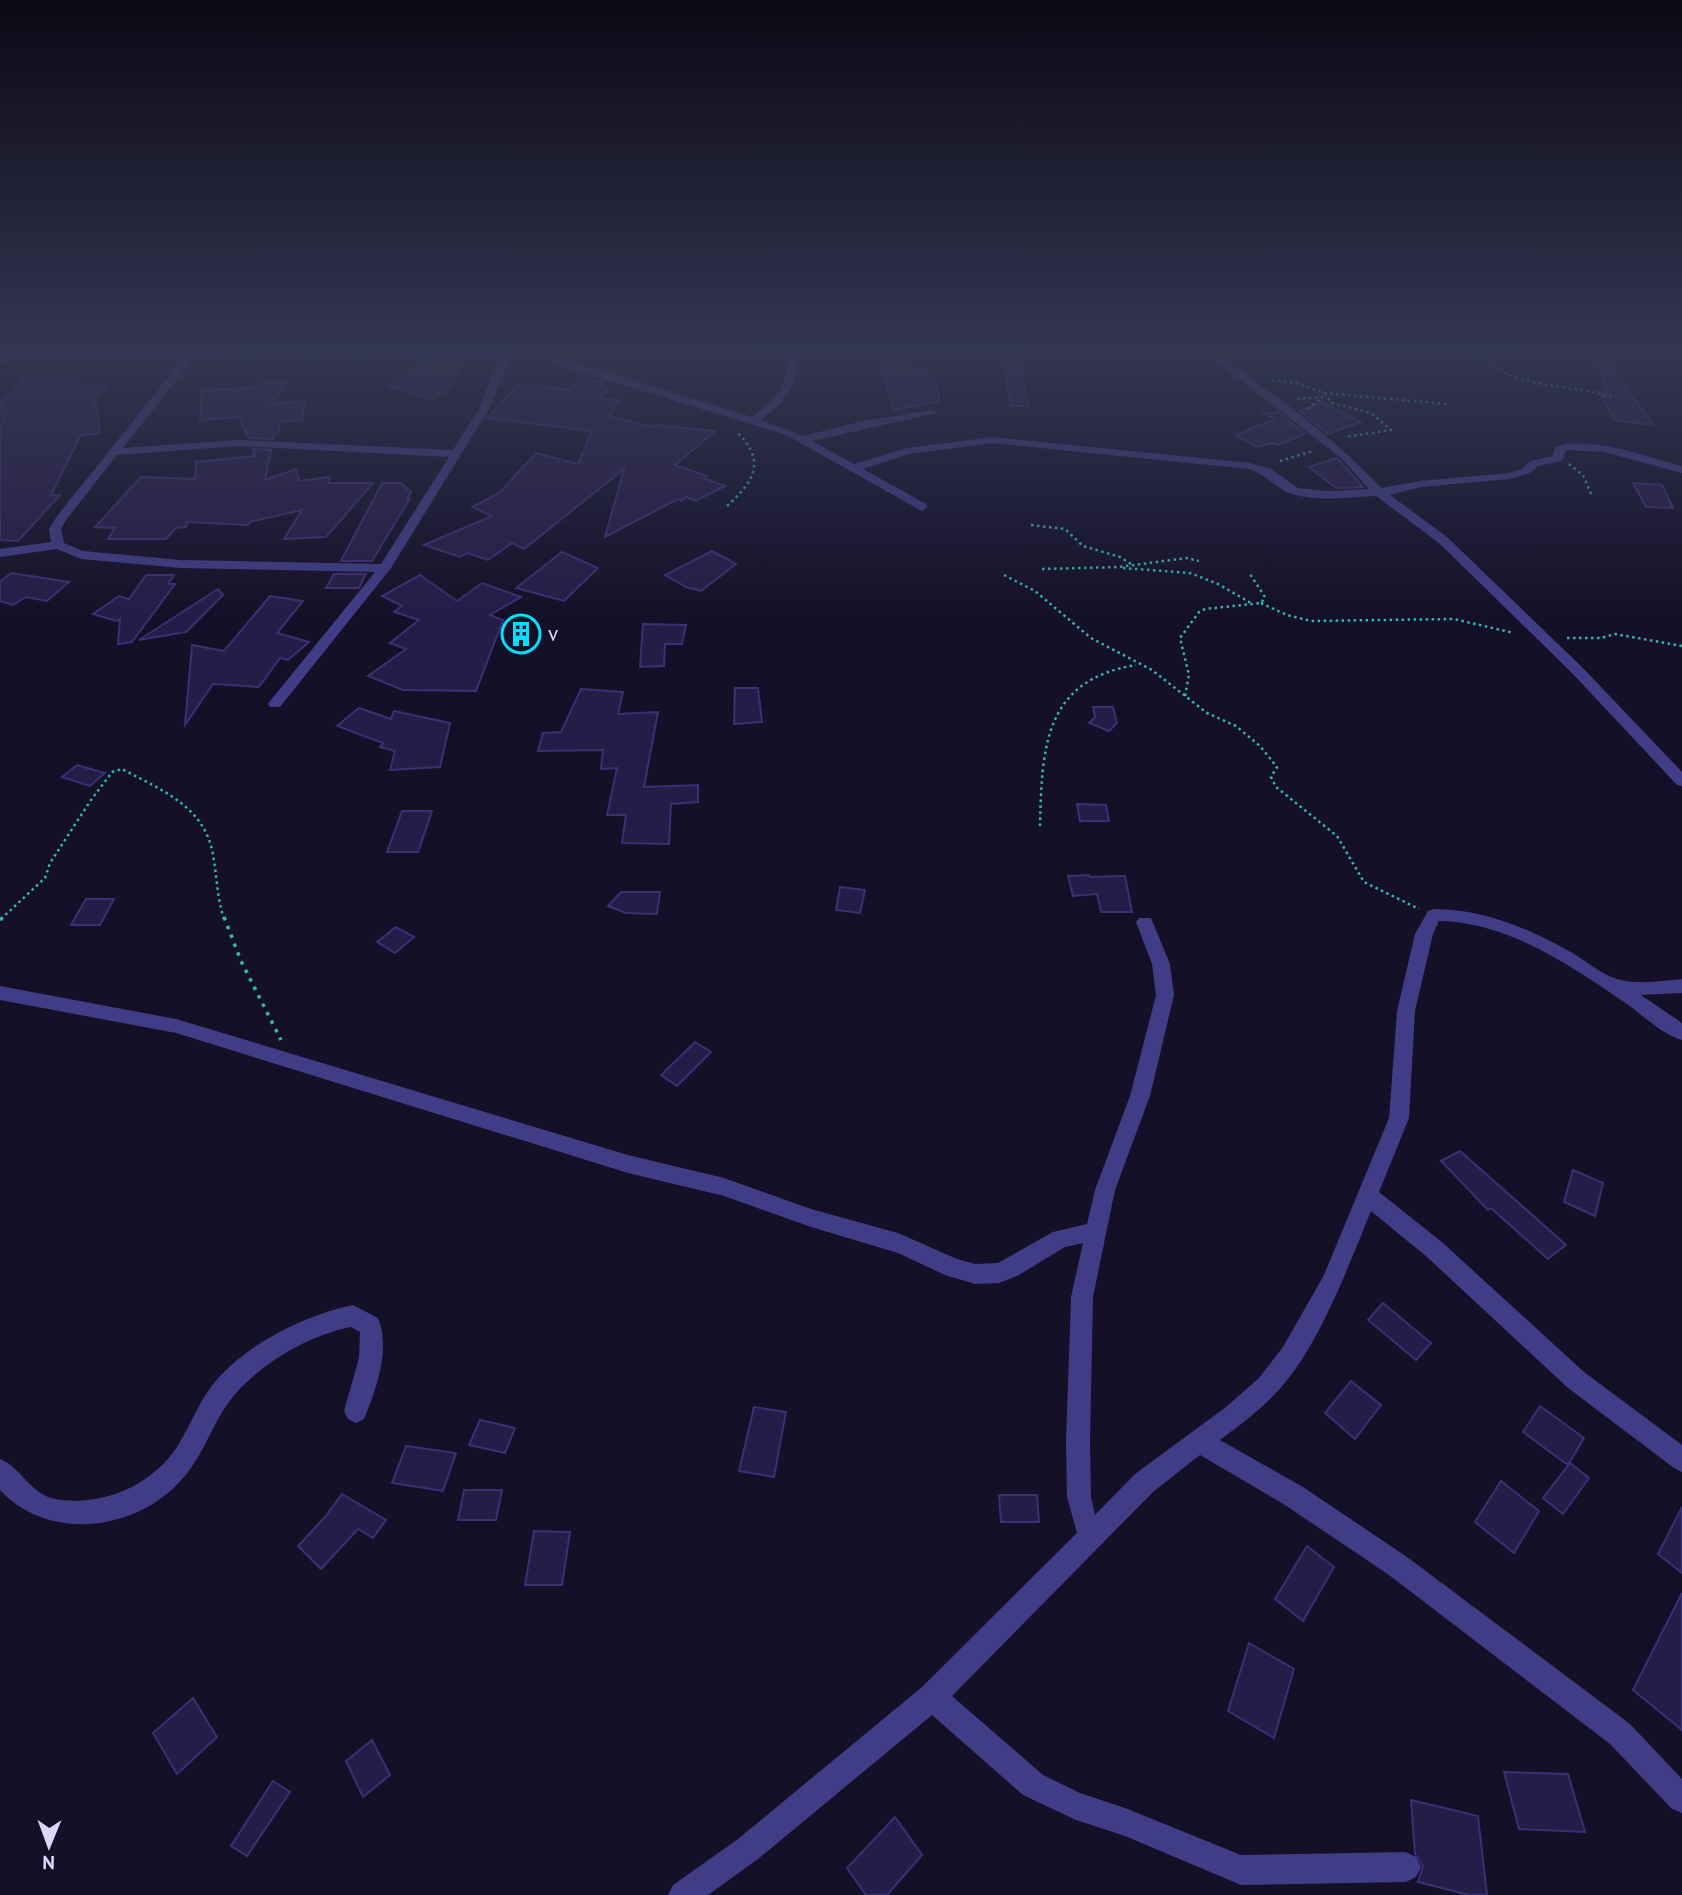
<svg xmlns="http://www.w3.org/2000/svg" width="1682" height="1895" viewBox="0 0 1682 1895" font-family="'PT Sans',sans-serif">
<style>
.building{fill:#261c48;stroke:#3d2f73;stroke-width:2}
.lines{fill:none;stroke-linecap:round;stroke-linejoin:round}
.path-far1{stroke:#32b7b1;stroke-width:2.5;stroke-dasharray:2.5 3.5;stroke-linecap:butt}
.path{stroke:#32b7b1;stroke-width:3.5;stroke-dasharray:3.5 6;stroke-linecap:butt}
.minor{fill:#403c85;fill-rule:evenodd}
.labels{text-anchor:middle;stroke-width:6;stroke-linejoin:round;paint-order:stroke}
.far-poi-label{font-size:21px;fill:#dcd7fe;stroke:#141027;text-anchor:start}
</style>
<rect width="100%" height="100%" fill="#141027"/>
<g class="building">
<polygon points="1002,351 1018,351 1028,406 1011,406"/>
<polygon points="1594,351 1600,351 1653,425 1614,420 1600,391 1607,392"/>
<polygon points="910,359 914,371 933,371 940,401 895,410 878,360"/>
<polygon points="429,361 462,363 451,387 431,399 388,386"/>
<polygon points="66,378 80,380 74,386 106,386 95,397 100,433 81,435 51,495 60,495 18,541 0,540 0,428 5,416 0,417 0,403 24,379"/>
<polygon points="578,378 604,382 600,388 609,390 599,399 619,400 609,415 613,416 612,417 653,427 655,425 715,431 675,465 707,476 704,478 725,486 695,501 687,497 681,501 678,499 605,537 624,469 524,549 512,543 488,560 467,553 460,557 424,545 492,516 472,507 499,493 536,453 578,464 592,431 487,418 520,384 571,390"/>
<polygon points="262,382 287,383 270,404 305,401 302,420 280,422 279,432 275,432 273,439 248,438 240,417 200,420 202,390 257,388"/>
<polygon points="1321,402 1361,422 1328,434 1300,411"/>
<polygon points="1278,412 1305,434 1278,445 1273,443 1256,447 1236,435 1275,419 1263,413"/>
<polygon points="253,449 271,450 265,480 296,469 299,481 329,477 329,483 373,483 326,537 284,539 302,510 250,522 248,525 187,522 186,527 176,528 166,539 108,539 115,528 95,527 141,477 195,479 196,462 255,456"/>
<polygon points="1336,458 1340,461 1363,487 1336,488 1309,467"/>
<polygon points="382,483 401,483 411,492 407,500 409,500 372,561 341,561"/>
<polygon points="1633,483 1662,485 1673,508 1646,507"/>
<polygon points="712,551 736,564 701,591 686,587 665,575"/>
<polygon points="562,552 598,568 564,601 516,588"/>
<polygon points="11,573 69,582 47,601 26,597 13,605 0,601 0,582"/>
<polygon points="334,574 366,574 359,588 326,588"/>
<polygon points="146,575 174,575 168,584 175,584 132,642 118,644 120,619 116,621 93,614 119,596 129,599"/>
<polygon points="420,575 457,601 482,583 521,597 490,615 503,620 476,691 403,690 368,676 406,649 390,643 419,620 394,612 402,606 382,596"/>
<polygon points="218,589 223,595 186,632 139,640"/>
<polygon points="270,596 303,601 277,633 309,642 288,660 280,658 259,687 213,684 185,725 192,645 224,651"/>
<polygon points="643,624 686,625 682,644 665,644 664,666 640,667"/>
<polygon points="735,688 758,688 762,722 734,724"/>
<polygon points="581,689 623,692 618,714 658,712 644,787 698,785 698,802 671,804 669,844 622,843 626,815 607,815 617,768 601,769 603,750 538,751 543,733 561,732"/>
<polygon points="1093,707 1113,707 1117,723 1109,731 1089,723 1095,717"/>
<polygon points="359,708 391,719 394,711 450,723 440,767 390,770 395,751 380,747 383,743 337,726"/>
<polygon points="77,765 105,773 90,786 62,777"/>
<polygon points="1077,804 1106,805 1109,821 1080,821"/>
<polygon points="402,811 432,811 418,852 387,852"/>
<polygon points="1089,875 1090,877 1125,876 1132,912 1101,912 1097,894 1073,896 1068,876"/>
<polygon points="840,887 865,890 860,913 836,910"/>
<polygon points="621,892 660,892 657,914 626,913 608,906"/>
<polygon points="86,899 114,899 100,925 71,925"/>
<polygon points="396,927 414,937 395,953 377,942"/>
<polygon points="695,1042 711,1052 677,1086 661,1075"/>
<polygon points="1460,1151 1512,1197 1566,1245 1548,1259 1491,1208 1488,1210 1441,1161"/>
<polygon points="1573,1170 1603,1183 1595,1216 1564,1202"/>
<polygon points="1383,1303 1431,1343 1416,1360 1368,1320"/>
<polygon points="1351,1381 1381,1405 1355,1439 1325,1413"/>
<polygon points="1540,1406 1584,1438 1568,1465 1523,1432"/>
<polygon points="754,1407 786,1412 774,1477 739,1471"/>
<polygon points="480,1420 515,1428 505,1453 469,1445"/>
<polygon points="406,1446 456,1453 443,1491 392,1483"/>
<polygon points="1570,1463 1589,1478 1563,1514 1543,1498"/>
<polygon points="1501,1481 1539,1511 1514,1553 1475,1522"/>
<polygon points="464,1490 502,1490 496,1520 458,1520"/>
<polygon points="342,1494 386,1520 373,1538 358,1529 321,1569 298,1546 325,1517"/>
<polygon points="999,1495 1037,1495 1039,1522 1001,1522"/>
<polygon points="1682,1507 1682,1573 1658,1554"/>
<polygon points="534,1531 570,1532 562,1585 525,1585"/>
<polygon points="1307,1546 1334,1567 1303,1621 1275,1599"/>
<polygon points="1682,1593 1682,1730 1633,1690"/>
<polygon points="1249,1643 1294,1669 1274,1738 1228,1711"/>
<polygon points="193,1698 217,1737 177,1774 153,1733"/>
<polygon points="372,1740 390,1775 363,1797 346,1761"/>
<polygon points="1504,1772 1568,1774 1585,1832 1519,1829"/>
<polygon points="273,1781 290,1792 247,1856 231,1846"/>
<polygon points="1411,1800 1478,1816 1487,1895 1469,1895 1418,1882 1423,1866 1415,1854"/>
<polygon points="895,1817 922,1855 887,1895 866,1895 847,1868"/>
</g>
<g class="lines">
<g class="path-far1">
<path d="M1476,351C1491,356 1498,371 1512,376C1544,388 1579,386 1611,397"/>
<polyline points="1614,351 1618,354"/>
<polyline points="1272,380 1300,384 1325,393 1447,404"/>
<polyline points="1325,393 1331,403 1371,413 1391,430 1345,437"/>
<polyline points="1297,399 1326,397"/>
<polyline points="1308,409 1321,398"/>
<polyline points="1280,461 1313,451"/>
<polyline points="1569,464 1583,475 1591,494"/>
<path d="M727,506C754,481 767,462 737,432"/>
<polyline points="1031,525 1065,529 1083,546 1120,557 1131,564"/>
<polyline points="1123,568 1190,573 1218,584 1251,603"/>
<polyline points="1042,569 1119,567 1187,558 1199,561"/>
<polyline points="1004,575 1035,591 1091,638 1152,670 1207,713 1236,726 1260,746 1277,767 1271,777 1276,787 1337,836 1364,882 1419,909"/>
<polyline points="1261,603 1287,615 1311,621 1454,619 1514,633"/>
<polyline points="1567,638 1601,638 1615,634 1682,646"/>
<polyline points="1185,696 1189,675 1180,638 1199,612 1205,609 1261,603 1265,597 1250,574"/>
<path d="M1040,826C1042,749 1043,680 1136,665"/>
<path d="M1,919L45,878L50,863L91,800L112,772L122,769C161,790 205,806 213,855C217,876 217,898 224,919"/>
</g>
<g class="path">
<polyline points="224,917 241,961 281,1040"/>
<polyline points="0,920 3,917"/>
</g>
<g class="minor">
<path d="M189,351H199L197,354L383,351L499,356L500,351H510L505,371L489,409L391,568L280,707H270L268,704L270,701L375,572L181,568L81,559L57,549L0,557V549L51,542L49,529L57,516L182,360L0,362V356L186,354ZM349,355L497,362L479,409L453,450L238,440L123,448L192,360ZM238,446L449,457L381,564L181,560L83,551L64,543L61,529L66,520L117,455Z"/>
<path d="M513,351H528L609,372L752,417C779,396 790,387 785,351H795C801,384 787,400 761,420L803,436L858,422L932,410L937,413L812,441L854,464L907,448L992,437L1250,463L1271,469L1298,488L1329,491L1369,489L1342,459L1203,351H1214C1273,394 1332,435 1381,488L1420,481L1508,473L1522,469L1530,461L1553,456L1555,447C1591,435 1646,457 1682,466V473L1604,452L1566,450L1562,461L1538,466L1530,473L1509,479L1421,487L1390,495L1447,537L1582,667L1682,772V786L1677,785L1572,673L1439,543L1376,496C1349,497 1319,502 1292,494C1276,489 1266,474 1249,469L992,443L909,454L863,469L926,504L928,507L922,511L786,435Z"/>
<path d="M1434,909C1483,909 1528,928 1571,952C1585,960 1602,975 1617,979C1638,985 1661,981 1682,979V993L1641,995L1682,1023V1040C1661,1034 1642,1014 1624,1002C1570,965 1507,922 1439,921L1433,934L1415,1011L1409,1118L1379,1192L1443,1243L1584,1372L1682,1445V1472L1674,1468L1568,1388L1427,1257L1371,1211C1348,1267 1317,1352 1274,1395C1258,1412 1239,1426 1220,1440L1303,1487L1407,1557L1630,1724L1682,1779V1813L1672,1809L1610,1744L1389,1575L1285,1505L1200,1455L1153,1492L952,1696L1043,1775L1080,1793L1125,1808L1241,1855L1406,1852L1416,1857L1421,1867L1416,1877L1406,1882L1241,1885L1125,1836L1076,1820L1023,1795L932,1715L758,1859L708,1895H668L673,1885L738,1839L922,1687L1077,1533L1067,1497L1066,1442L1071,1297L1083,1243L1065,1247L1019,1275L999,1283L975,1284L945,1275L898,1253L811,1227L724,1196L628,1173L176,1033L0,1000V986L176,1019L628,1155L724,1178L811,1209L898,1233L957,1259L975,1264L998,1263L1053,1232L1087,1224L1095,1190L1130,1096L1156,995L1152,964L1136,922L1139,918H1151L1170,964L1174,995L1150,1096L1115,1190L1093,1297L1090,1442L1091,1497L1095,1515L1135,1474L1226,1407L1259,1378L1283,1347L1324,1275L1389,1118L1397,1011L1415,934L1428,911Z"/>
<path d="M353,1305L378,1318C391,1349 376,1390 364,1419L356,1423L348,1419L344,1411L359,1358L360,1332L351,1327C310,1335 265,1361 237,1392C214,1417 206,1452 184,1477C139,1531 49,1543 0,1490V1459C22,1468 30,1494 55,1499C102,1507 151,1486 177,1447C192,1423 201,1395 222,1374C255,1340 306,1315 353,1305Z"/>
</g>
</g>
<linearGradient id="sky" x2="0" y2="1"><stop stop-color="#0b0915"/><stop offset="0.57" stop-color="#343752"/><stop offset="1" stop-color="#343752" stop-opacity="0"/></linearGradient>
<rect width="1682" height="616" fill="url(#sky)"/>
<defs>
<symbol id="building-ring" viewBox="-11 -11 22 22"><circle r="9.5" fill="#141027" stroke="#06defb" stroke-width="1.5"/><path d="M-4-6H4V6H1V3H-1V6H-4ZM-2.5-4.3h1.7v1.8h-1.7ZM.8-4.3h1.7v1.8H.8ZM-2.5-1h1.7V.8h-1.7ZM.8-1h1.7V.8H.8Z" fill="#06defb"/></symbol>
</defs>
<g fill-rule="evenodd">
<use href="#building-ring" x="499" y="612" width="44" height="44"/>
</g>
<g class="labels">
<g class="far-poi-label">
<text x="548" y="641">v</text>
</g>
</g>
<g transform="translate(49 1846) rotate(181)" stroke="#141027" stroke-width="5" paint-order="stroke">
<path d="M0-5L12 26L0 18L-12 26Z" fill="#dcd7fe"/>
<text y="-10" font-size="19" font-weight="bold" text-anchor="middle" fill="#dcd7fe">N</text>
</g>
</svg>
